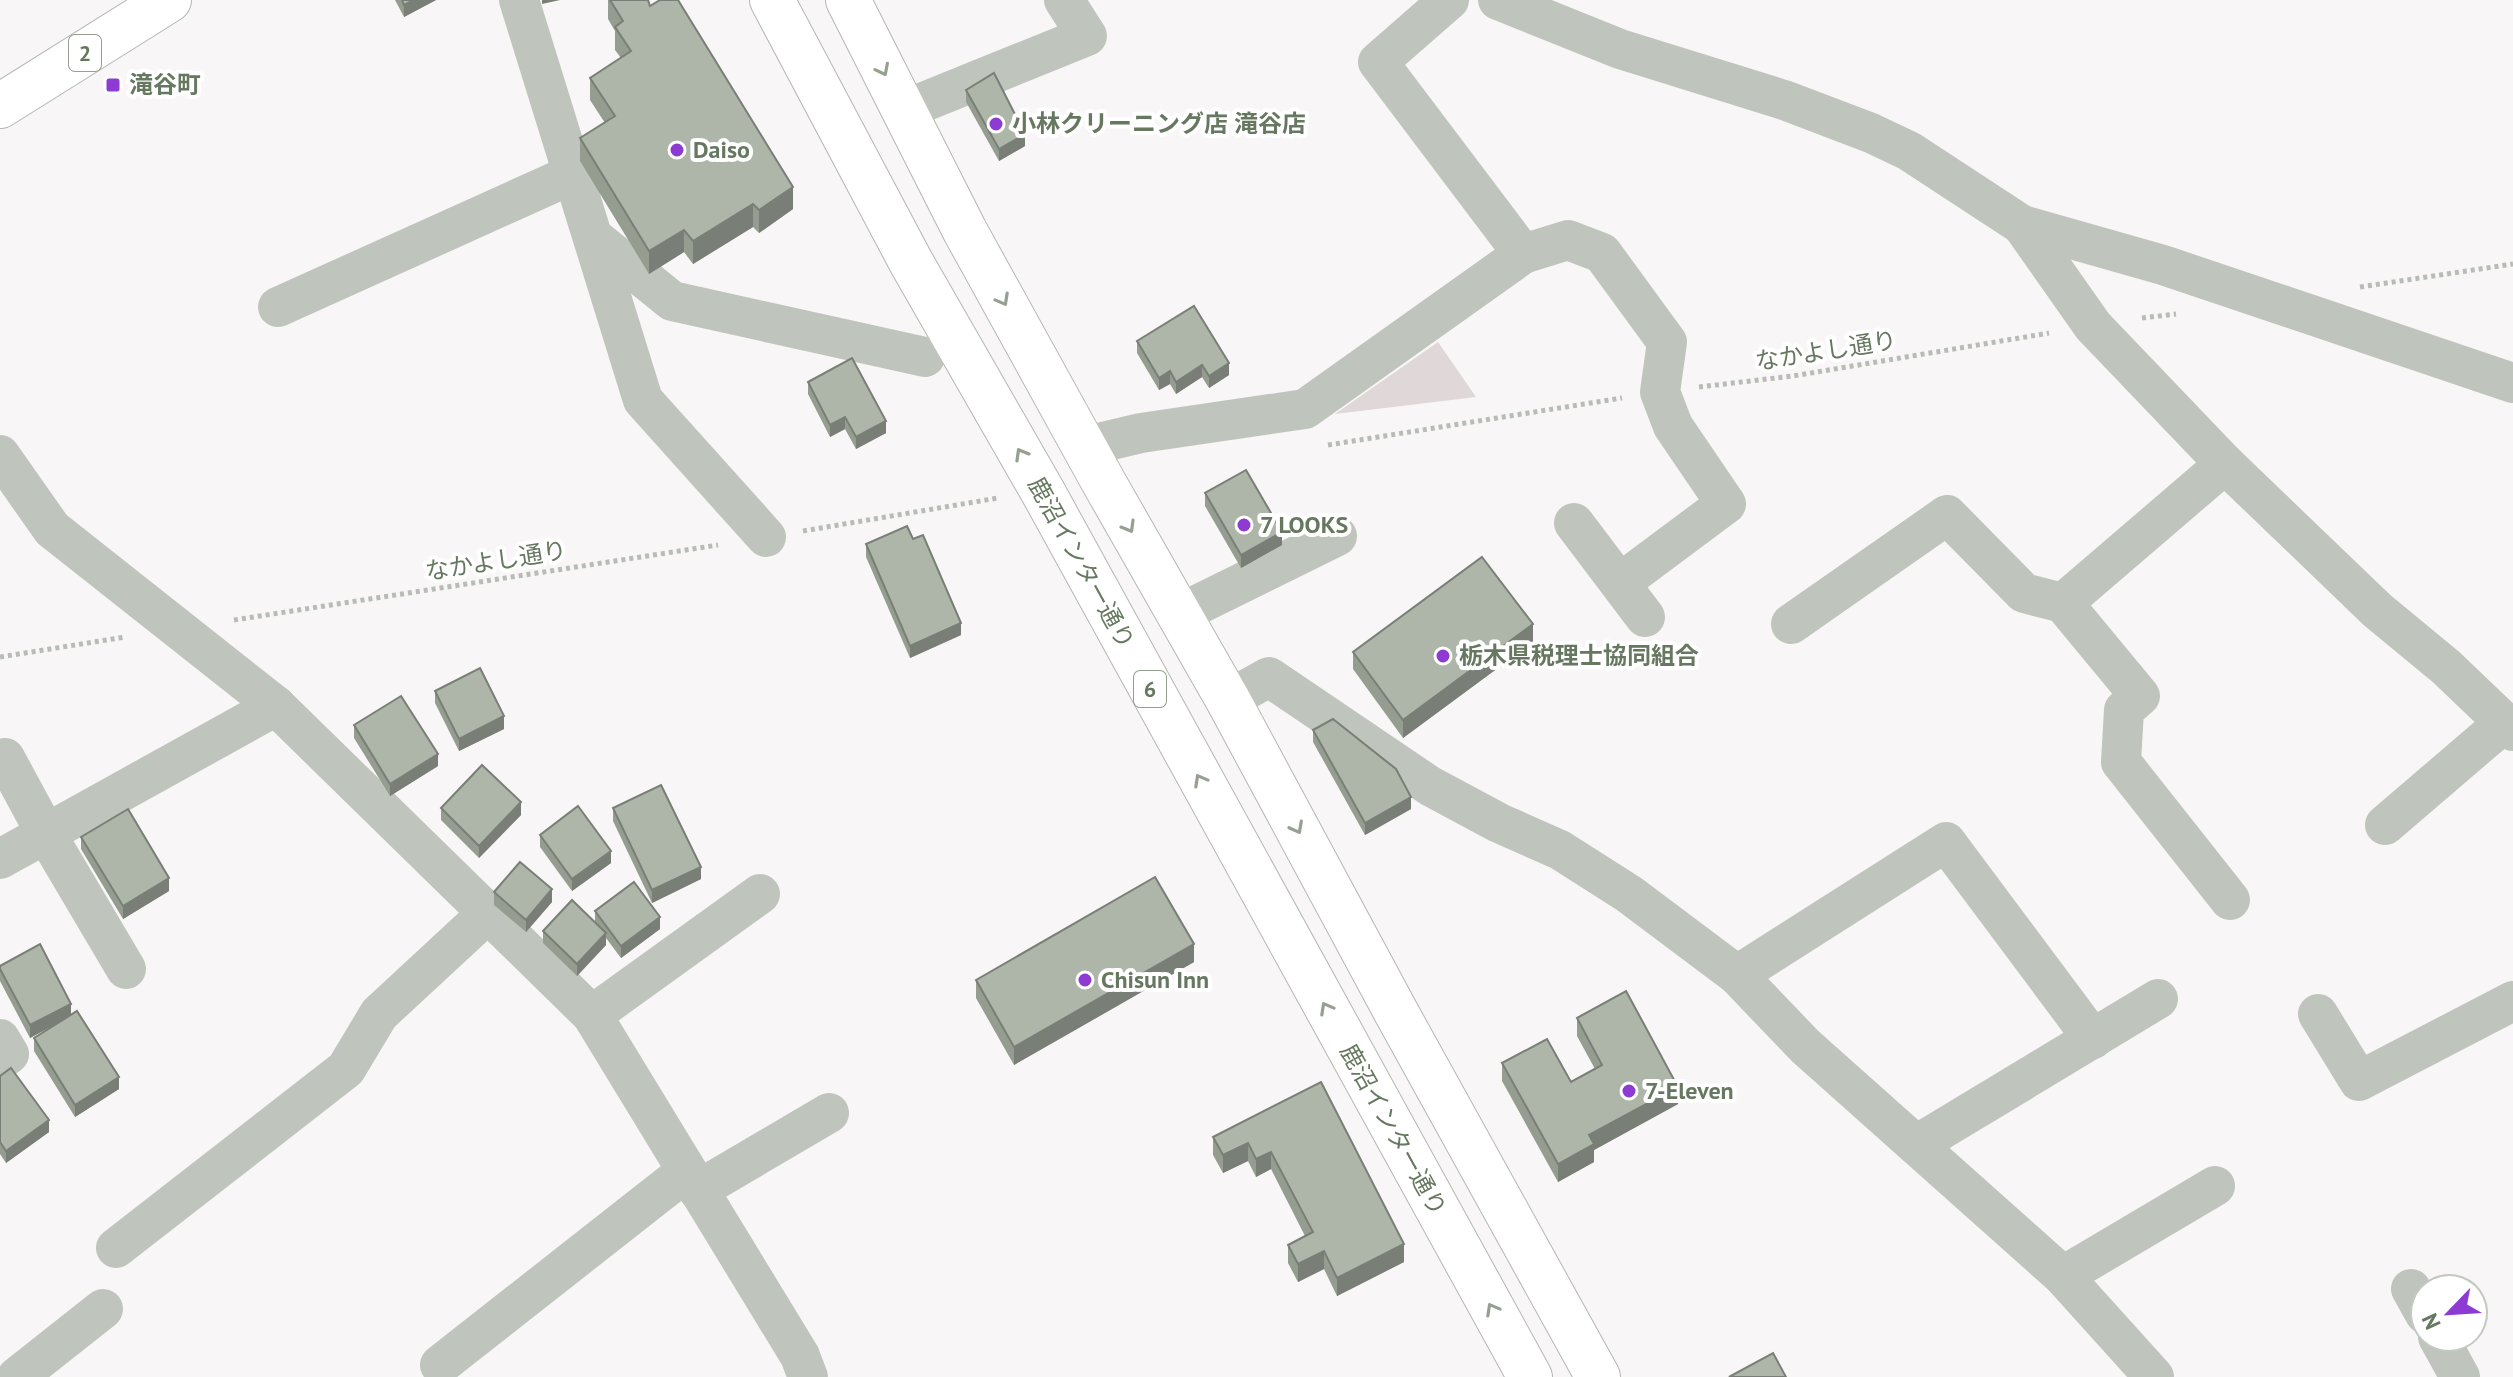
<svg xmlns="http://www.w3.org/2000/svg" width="2513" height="1377" viewBox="0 0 2513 1377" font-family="'PT Sans','Noto Sans JP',sans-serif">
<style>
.green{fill:#dfd7d8}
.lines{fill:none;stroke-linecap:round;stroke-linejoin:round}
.major-casing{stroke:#b2b8af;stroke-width:46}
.path{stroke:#b8bcb6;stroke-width:5;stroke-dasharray:4 4;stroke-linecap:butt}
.minor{stroke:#bfc5bd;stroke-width:40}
.major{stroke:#fff;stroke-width:44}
.wall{fill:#959d91}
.shaded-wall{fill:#797f76}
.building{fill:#adb6a9;stroke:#797f76;stroke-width:2}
.oneway{stroke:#95a090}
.poi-dot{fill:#8d3bd3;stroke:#fff;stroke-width:3}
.labels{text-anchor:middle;stroke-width:8;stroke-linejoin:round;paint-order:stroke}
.shield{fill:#fff;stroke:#95a090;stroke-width:2}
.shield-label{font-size:22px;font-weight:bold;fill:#677861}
.poi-label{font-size:24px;font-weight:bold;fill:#677861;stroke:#fff;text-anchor:start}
.street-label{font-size:24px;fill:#677861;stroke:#fff}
</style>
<rect width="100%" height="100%" fill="#f8f6f7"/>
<polygon class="green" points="1438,342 1476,397 1335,414"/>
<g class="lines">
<defs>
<g id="major">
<polyline points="772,0 911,262 1043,492 1530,1377"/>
<polyline points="848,0 965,231 1103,481 1228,700 1396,1012 1598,1377"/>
<polyline points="0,106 169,0"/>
</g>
</defs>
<use href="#major" class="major-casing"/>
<g class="path">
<polyline points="2360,287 2513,264"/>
<polyline points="2142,318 2176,314"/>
<polyline points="1699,387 1793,376 2049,333"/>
<polyline points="1328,445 1622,398"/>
<polyline points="803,531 998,498"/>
<polyline points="234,620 718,545"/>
<polyline points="0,657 125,637"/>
</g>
<g class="minor">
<polyline points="519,0 643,400 766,537"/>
<polyline points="1498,0 1620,49 1784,100 1871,133 1909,151 2022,225 2163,265 2513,383"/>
<polyline points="904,110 1087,36 1064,0"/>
<polyline points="593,237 672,301 925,357"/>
<polyline points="1523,254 1568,240 1602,253 1667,342 1660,392 1673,426 1726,504 1620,583"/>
<polyline points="278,307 573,174"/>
<polyline points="1086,446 1141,433 1305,409 1523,254 1378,62 1449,0"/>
<polyline points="0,455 52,529 276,706 592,1015 800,1356 808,1377"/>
<polyline points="2225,464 2377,610 2446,667 2513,731"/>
<polyline points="1574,523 1645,617"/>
<polyline points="2063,603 2140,696 2124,710 2121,762 2230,900"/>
<polyline points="1179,614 1337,536"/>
<polyline points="1791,624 1947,515 2024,593 2063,603 2225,464 2093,326 2022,225"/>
<polyline points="1228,700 1269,677 1430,786 1499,823 1560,850 1629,894 1737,975 1805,1046 2063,1276 2154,1377"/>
<polyline points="5,758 45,832 126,969"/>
<polyline points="2385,825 2504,723"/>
<polyline points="0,859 276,706"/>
<polyline points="1737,975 1946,842 2093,1039"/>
<polyline points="2318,1014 2359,1081 2513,1001"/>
<polyline points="592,1015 760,894"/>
<polyline points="0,1039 9,1054 0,1060"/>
<polyline points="1916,1145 2158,999"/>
<polyline points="698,1190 829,1113"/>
<polyline points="116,1248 346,1069 379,1014 488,913"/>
<polyline points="2063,1276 2215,1186"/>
<polyline points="2411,1289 2425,1314"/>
<polyline points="2438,1337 2460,1377"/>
<polyline points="440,1365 687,1171"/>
<polyline points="17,1377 103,1309"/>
</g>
<use href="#major" class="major"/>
</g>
<g class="wall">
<polygon points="395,0 436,0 404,17"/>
<polygon points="608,0 648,0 650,6 793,209 759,233 753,227 693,264 684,252 649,274 580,161 580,138 605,123 590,100 590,78 621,58 615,50 615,31 608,19"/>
<polygon points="966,90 1025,146 999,161 966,102"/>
<polygon points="1137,341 1229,375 1209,388 1202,377 1176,394 1170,384 1159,390 1137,353"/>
<polygon points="808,382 886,433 856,449 845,429 830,437 808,394"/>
<polygon points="1205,493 1282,545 1241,568 1205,506"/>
<polygon points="913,539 961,635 910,658 866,557 866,544"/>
<polygon points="1533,642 1403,738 1353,669 1353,652"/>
<polygon points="435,691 504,729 459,751 435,703"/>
<polygon points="354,725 438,766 390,796 354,738"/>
<polygon points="1313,730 1411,809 1365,835 1313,742"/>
<polygon points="441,808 521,815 479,858 441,820"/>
<polygon points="613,808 701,879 652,903 613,821"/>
<polygon points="540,835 611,863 572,891 540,847"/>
<polygon points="81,837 169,891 123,919 81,849"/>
<polygon points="494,892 552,902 526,932 494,905"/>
<polygon points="595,911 660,929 621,958 606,938 606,945 577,976 543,943 543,931 595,922"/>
<polygon points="1194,962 1014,1065 976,998 976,980"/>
<polygon points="0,966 71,1015 119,1089 75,1117 34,1051 34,1038 61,1021 30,1038 0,981"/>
<polygon points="1577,1018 1678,1104 1594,1150 1594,1162 1558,1182 1502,1081 1502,1063 1571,1082 1595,1069 1577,1036"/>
<polygon points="0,1076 49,1132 6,1163 0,1154"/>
<polygon points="1321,1082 1404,1262 1337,1296 1324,1269 1298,1282 1288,1263 1288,1245 1305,1236 1271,1169 1256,1177 1248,1161 1223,1173 1213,1155 1213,1137"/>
</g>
<g class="shaded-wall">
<polygon points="413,0 436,0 404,17 404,5"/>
<polygon points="542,0 560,0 542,4"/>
<polygon points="1025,134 1025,146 999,161 999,149"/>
<polygon points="793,187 793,209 759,233 759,210"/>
<polygon points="753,204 753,227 693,264 693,241"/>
<polygon points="684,230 684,252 649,274 649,251"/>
<polygon points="1229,363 1229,375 1209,388 1209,376"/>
<polygon points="1202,365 1202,377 1176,394 1176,382"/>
<polygon points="1170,371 1170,384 1159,390 1159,378"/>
<polygon points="845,417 845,429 830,437 830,425"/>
<polygon points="886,421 886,433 856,449 856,437"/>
<polygon points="1282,532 1282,545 1241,568 1241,555"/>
<polygon points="961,623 961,635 910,658 910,646"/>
<polygon points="1533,624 1533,642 1403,738 1403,720"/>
<polygon points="504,716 504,729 459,751 459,739"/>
<polygon points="438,754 438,766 390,796 390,784"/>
<polygon points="1411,797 1411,809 1365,835 1365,823"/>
<polygon points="521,802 521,815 479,858 479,846"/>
<polygon points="611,851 611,863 572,891 572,879"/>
<polygon points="701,867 701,879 652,903 652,890"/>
<polygon points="169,878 169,891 123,919 123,906"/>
<polygon points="552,889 552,902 526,932 526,920"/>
<polygon points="660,917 660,929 621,958 621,946"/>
<polygon points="606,933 606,945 577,976 577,964"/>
<polygon points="1194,944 1194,962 1014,1065 1014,1047"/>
<polygon points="71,1004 71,1016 30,1038 30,1025"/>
<polygon points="119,1077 119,1089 75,1117 75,1105"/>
<polygon points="1678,1087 1678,1104 1594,1150 1594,1162 1558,1182 1558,1164 1589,1135"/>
<polygon points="49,1120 49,1132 6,1163 6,1151"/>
<polygon points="1248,1143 1248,1161 1223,1173 1223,1155"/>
<polygon points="1271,1152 1271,1169 1256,1177 1256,1159"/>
<polygon points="1404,1244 1404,1262 1337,1296 1337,1278"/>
<polygon points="1324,1251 1324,1269 1298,1282 1298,1264"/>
</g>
<g class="building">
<polygon points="402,0 413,0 404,5"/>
<polygon points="610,0 648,0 650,6 660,0 678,0 793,187 759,210 753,204 693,241 684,230 649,251 580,138 615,116 590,78 631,51 615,27 623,21"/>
<polygon points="994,73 1025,134 999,149 966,90"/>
<polygon points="1194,306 1229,363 1209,376 1202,365 1176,382 1170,371 1159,378 1137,341"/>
<polygon points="852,358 886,421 856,437 845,417 830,425 808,382"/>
<polygon points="1246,470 1282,532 1241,555 1205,493"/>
<polygon points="907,526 913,539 923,535 961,623 910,646 866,544"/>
<polygon points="1482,557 1533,624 1403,720 1353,652"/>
<polygon points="480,668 504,716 459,739 435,691"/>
<polygon points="401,696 438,754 390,784 354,725"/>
<polygon points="1333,719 1396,769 1411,797 1365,823 1313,730"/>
<polygon points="482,765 521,802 479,846 441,808"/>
<polygon points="661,785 701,867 652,890 613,808"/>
<polygon points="578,806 611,851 572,879 540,835"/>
<polygon points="128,809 169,878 123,906 81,837"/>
<polygon points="520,862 552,889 526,920 494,892"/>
<polygon points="1155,877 1194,944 1014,1047 976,980"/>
<polygon points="634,882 660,917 621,946 595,911"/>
<polygon points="572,900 606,933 577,964 543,931"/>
<polygon points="40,944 71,1004 30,1025 0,969 0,966"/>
<polygon points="1626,991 1678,1087 1589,1135 1594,1144 1558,1164 1502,1063 1547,1039 1571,1082 1602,1065 1577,1018"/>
<polygon points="77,1011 119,1077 75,1105 34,1038"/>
<polygon points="11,1068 49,1120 6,1151 0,1142 0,1076"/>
<polygon points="1321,1082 1404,1244 1337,1278 1324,1251 1298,1264 1288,1245 1313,1232 1271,1152 1256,1159 1248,1143 1223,1155 1213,1137"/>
<polygon points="1773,1353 1786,1377 1729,1377"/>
</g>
<defs><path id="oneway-chevron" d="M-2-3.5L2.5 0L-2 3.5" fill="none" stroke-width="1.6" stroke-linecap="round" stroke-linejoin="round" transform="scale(2)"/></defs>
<g class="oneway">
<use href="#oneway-chevron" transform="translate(883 70) rotate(63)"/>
<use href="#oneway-chevron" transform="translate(1003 300) rotate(61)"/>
<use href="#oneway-chevron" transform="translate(1021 454) rotate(-120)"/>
<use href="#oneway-chevron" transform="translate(1129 527) rotate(60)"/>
<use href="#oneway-chevron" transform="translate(1200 780) rotate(-119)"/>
<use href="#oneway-chevron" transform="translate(1297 828) rotate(62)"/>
<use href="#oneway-chevron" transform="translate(1326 1008) rotate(-119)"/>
<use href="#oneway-chevron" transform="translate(1492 1309) rotate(-119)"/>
</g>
<g class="poi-dot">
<rect x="105" y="77" width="16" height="16" rx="4"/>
<circle cx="996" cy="124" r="8"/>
<circle cx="677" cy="150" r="8"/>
<circle cx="1244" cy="525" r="8"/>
<circle cx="1443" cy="656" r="8"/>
<circle cx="1085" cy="980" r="8"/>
<circle cx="1629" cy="1091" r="8"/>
</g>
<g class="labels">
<g class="shield">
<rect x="69" y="35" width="32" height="36" rx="6"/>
<rect x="1134" y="671" width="32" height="36" rx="6"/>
</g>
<g class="shield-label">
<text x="85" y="61">2</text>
<text x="1150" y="697">6</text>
</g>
<g class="poi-label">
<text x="129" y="93">滝谷町</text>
<text x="1012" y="132">小林クリーニング店 滝谷店</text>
<text x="693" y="158">Daiso</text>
<text x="1260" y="533">7 LOOKS</text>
<text x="1459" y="664">栃木県税理士協同組合</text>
<text x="1101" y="988">Chisun Inn</text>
<text x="1645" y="1099">7-Eleven</text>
</g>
<g class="street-label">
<text transform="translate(1826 351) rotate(-9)" y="8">なかよし通り</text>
<text transform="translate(496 561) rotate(-9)" y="8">なかよし通り</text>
<text transform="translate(1081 563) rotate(61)" y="8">鹿沼インター通り</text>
<text transform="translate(1393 1130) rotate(61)" y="8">鹿沼インター通り</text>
</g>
</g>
<g transform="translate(2449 1313) rotate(245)"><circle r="38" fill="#ffffff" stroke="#c2c9c0" stroke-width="2"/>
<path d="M0-6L14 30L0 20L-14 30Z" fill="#8d3bd3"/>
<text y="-12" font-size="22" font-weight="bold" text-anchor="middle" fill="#677861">N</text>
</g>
</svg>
